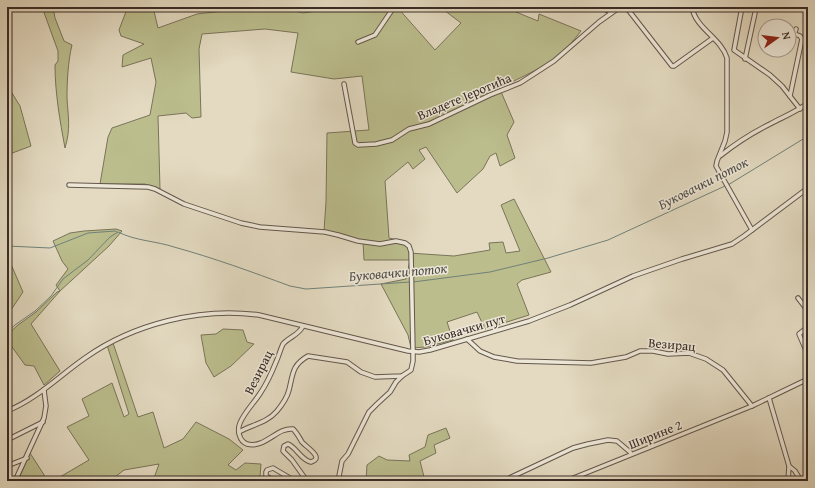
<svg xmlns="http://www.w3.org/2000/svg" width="815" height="488" viewBox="0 0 815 488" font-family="'Gentium Book Plus',serif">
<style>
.green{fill:#bbbd8d;stroke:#7a745a}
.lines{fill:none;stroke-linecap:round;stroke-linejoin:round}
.stream{stroke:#71817a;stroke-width:1}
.minor-casing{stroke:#64574d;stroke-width:5.5}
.minor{stroke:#ede7d7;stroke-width:3.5}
.labels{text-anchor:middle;stroke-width:3;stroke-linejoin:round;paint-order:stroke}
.street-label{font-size:13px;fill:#3a2b26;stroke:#ede7d7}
.water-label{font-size:14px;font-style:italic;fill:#514f49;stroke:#ede7d7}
</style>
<rect width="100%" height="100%" fill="#e3dac1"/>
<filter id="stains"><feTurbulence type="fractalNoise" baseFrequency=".005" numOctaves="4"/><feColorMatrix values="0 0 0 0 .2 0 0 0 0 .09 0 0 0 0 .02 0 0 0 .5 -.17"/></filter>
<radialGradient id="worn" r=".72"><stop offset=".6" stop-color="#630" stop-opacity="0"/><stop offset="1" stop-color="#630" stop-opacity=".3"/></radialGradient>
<g class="green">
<path d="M42,7H53L55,18L64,41L72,45C68,61 67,81 67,98C68,117 71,128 65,148C60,121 55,93 55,65L58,61V51Z"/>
<polygon points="123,7 153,7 158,28 197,14 259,7 278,7 303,13 324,10 327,7 397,7 435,50 461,23 440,7 504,7 538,21 539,14 581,31 564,52 540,68 516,80 499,87 514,122 507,135 515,158 500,166 496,153 490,156 483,169 457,193 426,147 419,150 425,159 413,169 408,162 385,181 389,238 398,240 408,246 409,253 454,256 490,250 489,243 503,242 506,253 520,251 501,205 514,199 551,272 522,280 517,284 529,315 485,329 477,312 447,322 453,340 426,347 411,348 408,335 381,284 406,279 410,260 364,260 363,241 324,231 326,202 327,133 369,130 362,76 334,79 291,72 298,33 265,29 202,34 199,49 201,117 192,118 186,113 158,116 160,189 145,184 100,184 108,137 112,128 150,115 156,82 151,58 122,67 123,55 144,44 121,36 119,30 127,9"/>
<polygon points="7,85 20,106 31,146 7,155 7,110 11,109"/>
<polygon points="116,229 122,231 109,246 60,291 31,324 60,371 44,385 34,366 25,365 7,340 7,335 18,325 36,312 57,292 60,291 56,285 68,269 62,261 53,241 70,233 84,231"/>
<polygon points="7,255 23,292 7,316"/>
<polygon points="223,329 243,330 247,342 254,344 231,366 214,377 206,363 201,335 216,334"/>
<polygon points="113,343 138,417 153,412 164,448 183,439 196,422 229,439 243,450 228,465 236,470 245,463 261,464 260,477 257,481 153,481 159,464 124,470 110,481 53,481 89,460 67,427 89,416 82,399 112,383 124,417 129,414 107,345"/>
<polygon points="446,428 450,438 434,445 436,453 420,461 425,481 366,481 367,465 379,456 387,460 410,461 409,455 425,447 428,435"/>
<polygon points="30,453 48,481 21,481 19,478"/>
</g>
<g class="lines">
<g class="stream">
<polyline points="728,185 808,136"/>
<polyline points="7,246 50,248 88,233 115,231 117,232"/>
<polyline points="413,282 490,272 548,258 608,240 725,186"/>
<path d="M7,332L15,325L35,311L51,296L63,279L88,260L110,237L118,232C136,241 156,241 174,247C214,258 252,272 290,286L306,289L410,282"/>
</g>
<defs>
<g id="minor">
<polyline points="599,7 611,12"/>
<polyline points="626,7 672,66 674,66 713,38"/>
<path d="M692,7C695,28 721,38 727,58V132L725,141L717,161L716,166L752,230"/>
<polyline points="742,7 734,50 770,75 782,86 800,109"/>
<polyline points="358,42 375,35 394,7"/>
<polyline points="745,59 755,13"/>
<polyline points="344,84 355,143 358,145 376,144 392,140 409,129 429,124 490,95 520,83 554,61 599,22 620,7"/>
<polyline points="790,96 802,39 800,36 795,34 795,32 796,29"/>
<path d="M720,156C735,144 752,133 770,124C783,117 796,112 808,103"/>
<path d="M69,185L148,187L155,189L184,204L241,223L260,227L325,232L338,235L358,241L380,244L396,241L405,243L409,246L411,252L413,352V361L411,370L402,376L375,377L361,372L347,362L308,356C292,365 293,374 289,390C287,398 282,405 277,411C267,423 251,425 239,432"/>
<polyline points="798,298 808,311"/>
<path d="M303,326C299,335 289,337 283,344C280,350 279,356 276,362C272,372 267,383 261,392C255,402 245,411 240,423C237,430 239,441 247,444C265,449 277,427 293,429C297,433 299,437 302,442C306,447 325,458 311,462C301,460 297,448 288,444L284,446L283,451L292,460L307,481"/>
<polyline points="808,327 799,334 808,355"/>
<polyline points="467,339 480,351 494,357 517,361 591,363 626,357 640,351 653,351 668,354 689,353 706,359 723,370 752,406"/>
<polyline points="769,398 789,466 788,481"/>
<path d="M7,411C37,399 59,376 85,358C133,324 200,307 259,315L408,351L419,352L430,350L529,321L570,305L633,276L682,259L732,244L744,236L808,188"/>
<polyline points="7,440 43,422"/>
<polyline points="7,466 27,458"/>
<polyline points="789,466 795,471 801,481"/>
<polyline points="15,481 44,418 46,406 44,390"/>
<polyline points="275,481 266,476 266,472 267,470 273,468 295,481"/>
<polyline points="338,481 342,461 348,454 369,412 377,404 390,392 396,382 402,376"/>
<polyline points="503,481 573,448 588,444 608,440 617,441 630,452 631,454"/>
<polyline points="566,481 752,406 808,379"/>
</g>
</defs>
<use href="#minor" class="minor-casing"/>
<use href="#minor" class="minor"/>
</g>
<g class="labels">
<g class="street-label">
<text transform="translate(464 96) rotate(-23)" y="5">Владете Јеротића</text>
<text transform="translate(464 329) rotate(-16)" y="5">Буковачки пут</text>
<text transform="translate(672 344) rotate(5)" y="5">Везирац</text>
<text transform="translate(258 372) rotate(-63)" y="5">Везирац</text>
<text transform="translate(655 434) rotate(-22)" y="5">Ширине 2</text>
</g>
<g class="water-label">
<text transform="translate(703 183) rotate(-27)" y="5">Буковачки поток</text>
<text transform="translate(398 272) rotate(-5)" y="5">Буковачки поток</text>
</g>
</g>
<rect width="815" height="488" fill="none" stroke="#e3dac1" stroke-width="24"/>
<rect x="8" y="8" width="799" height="472" fill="none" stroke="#3a2b26" stroke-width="2"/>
<rect x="12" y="12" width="791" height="464" fill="none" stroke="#3a2b26"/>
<g transform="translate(777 38) rotate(76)"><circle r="19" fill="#ede7d7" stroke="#a59c90"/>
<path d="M0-3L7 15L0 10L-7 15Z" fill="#8f2418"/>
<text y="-6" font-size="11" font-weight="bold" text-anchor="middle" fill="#3a2b26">N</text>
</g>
<rect width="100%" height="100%" filter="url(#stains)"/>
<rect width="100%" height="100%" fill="url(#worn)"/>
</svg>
